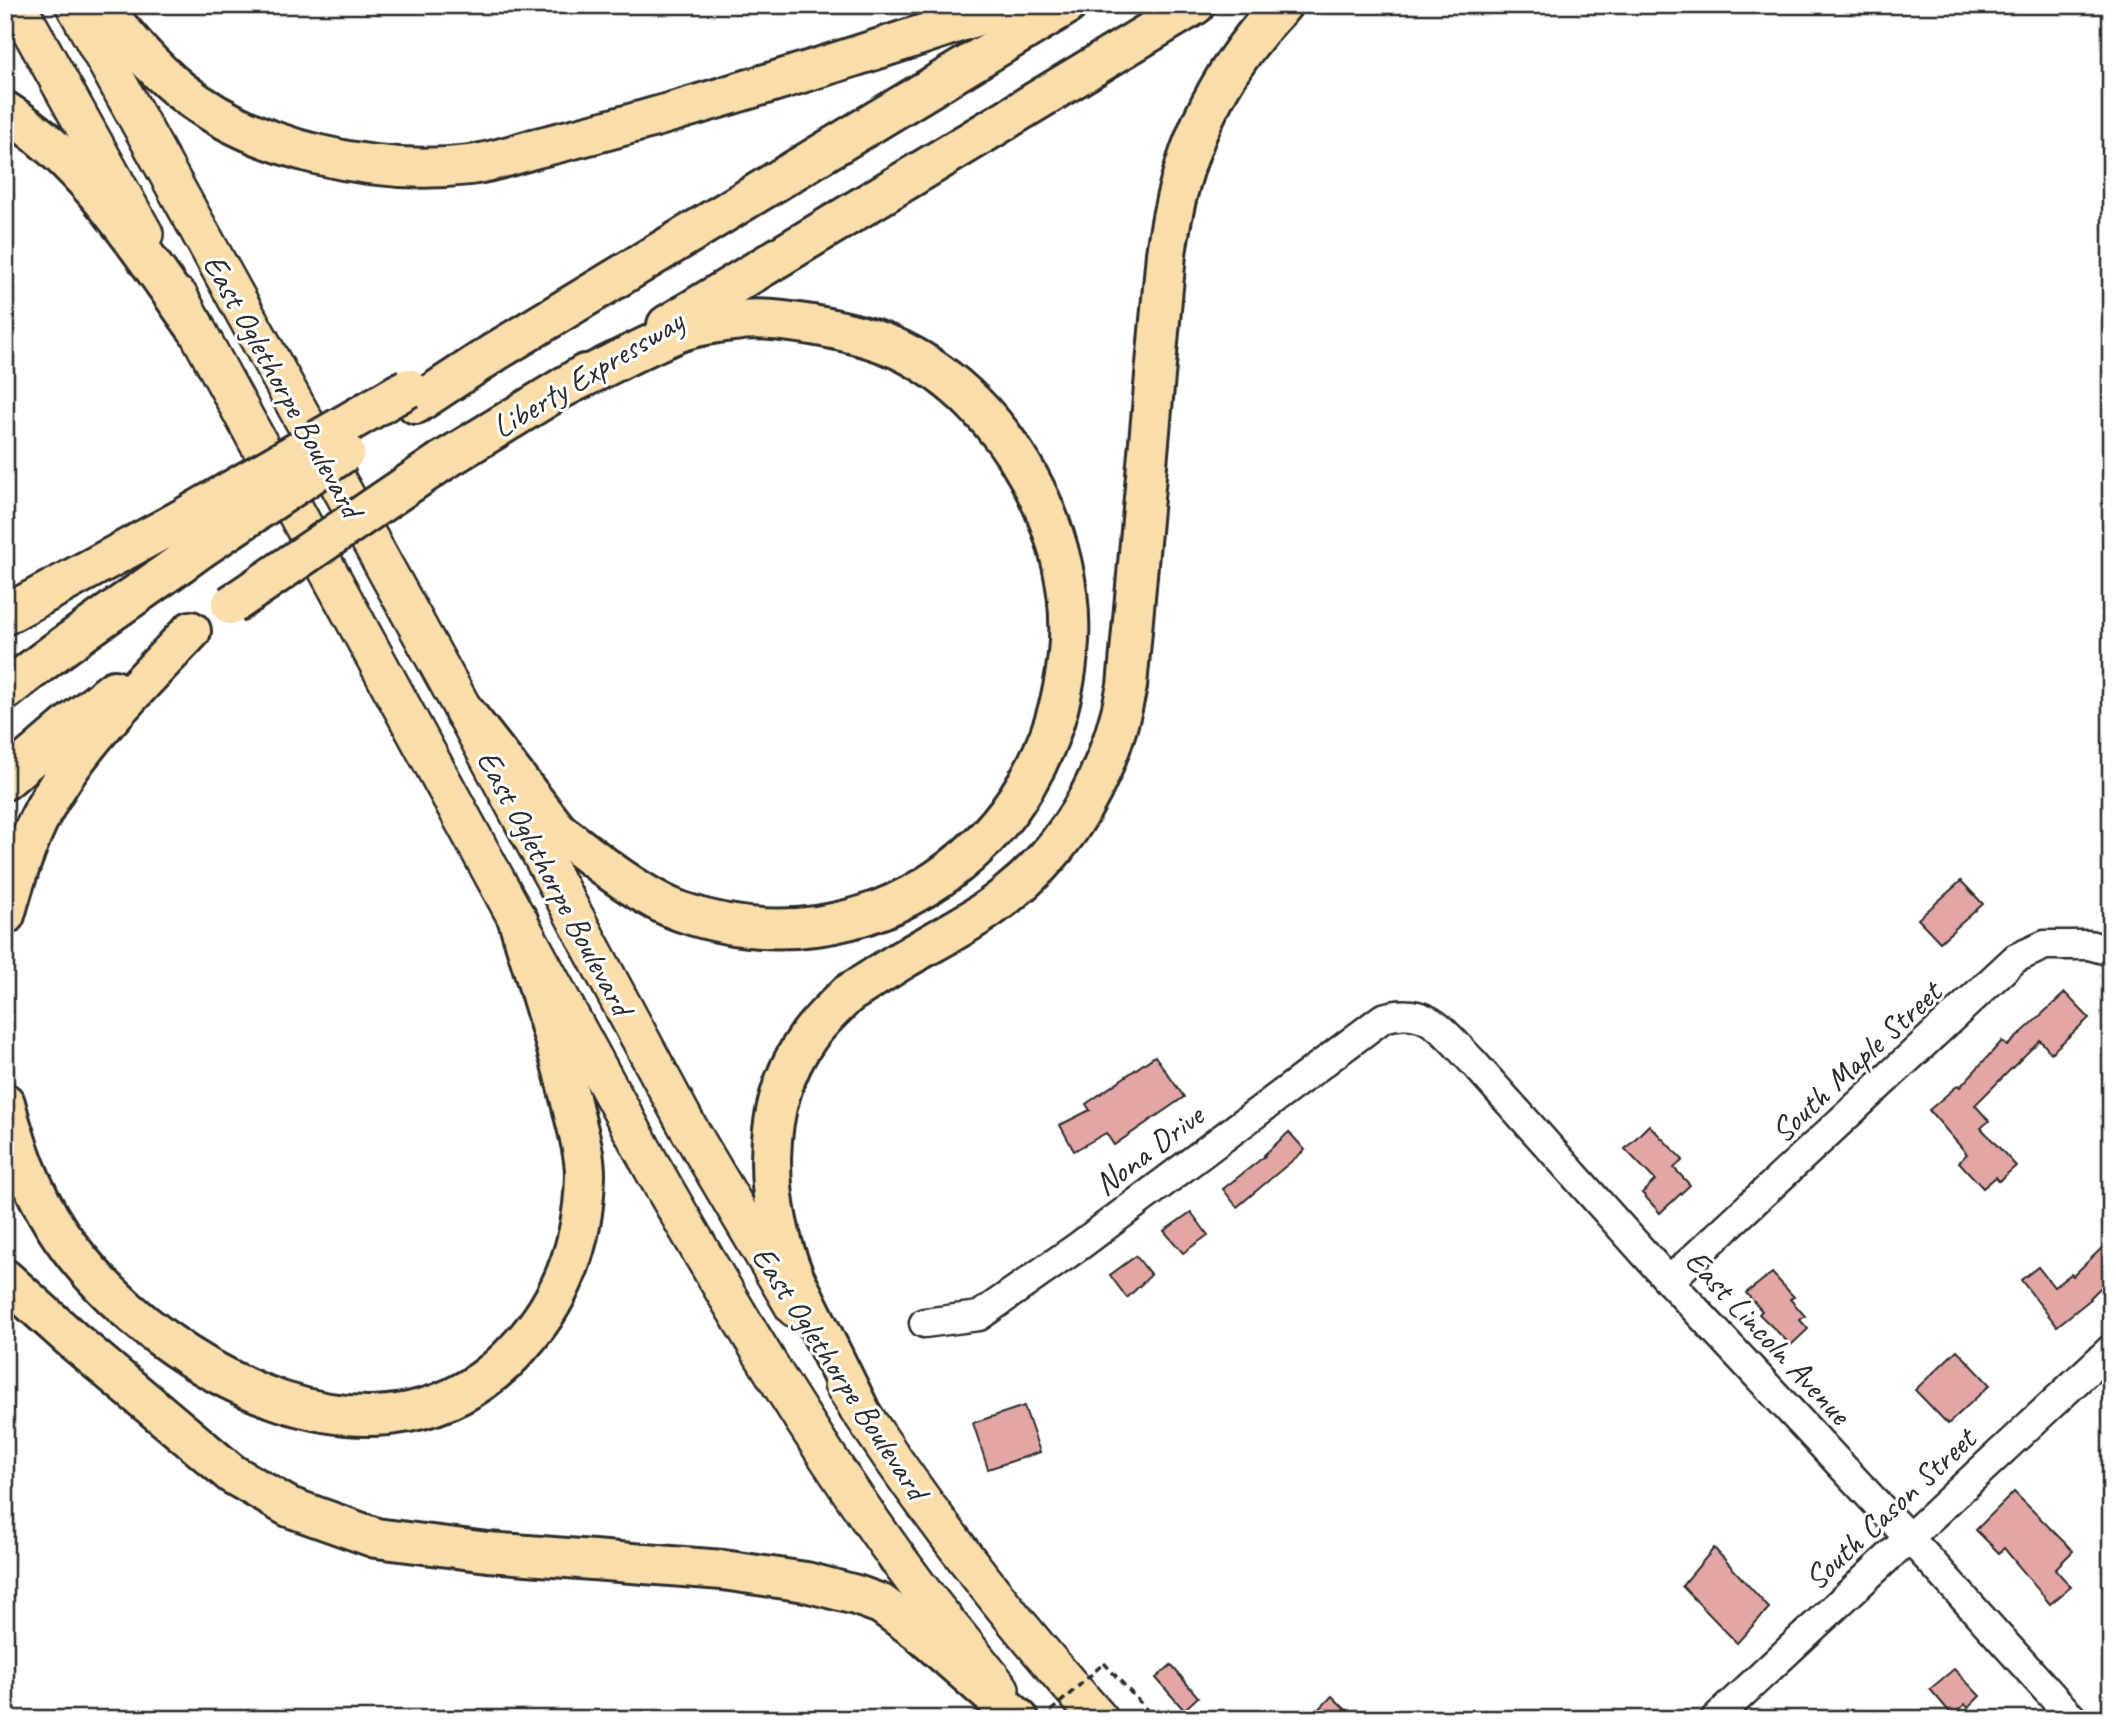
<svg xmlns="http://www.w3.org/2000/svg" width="2116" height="1724" viewBox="0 0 2116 1724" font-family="Caveat,sans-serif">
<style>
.building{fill:#e2a7a5;stroke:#2b2b2b;stroke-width:2}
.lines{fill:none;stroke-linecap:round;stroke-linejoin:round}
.minor-casing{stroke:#2b2b2b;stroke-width:33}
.major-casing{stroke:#2b2b2b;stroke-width:42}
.highway-casing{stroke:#2b2b2b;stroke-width:44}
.path{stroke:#2b2b2b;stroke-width:3.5;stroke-dasharray:7 5;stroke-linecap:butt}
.minor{stroke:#fff;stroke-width:28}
.major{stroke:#f9deab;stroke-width:37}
.highway{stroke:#f9deab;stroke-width:38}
.highway-bridge-casing{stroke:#2b2b2b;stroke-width:44;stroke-linecap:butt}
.path-bridge{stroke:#2b2b2b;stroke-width:3.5;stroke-dasharray:7 5;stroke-linecap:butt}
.highway-bridge{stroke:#f9deab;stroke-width:38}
.labels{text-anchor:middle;stroke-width:6;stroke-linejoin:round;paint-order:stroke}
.street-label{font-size:33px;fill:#2b2b2b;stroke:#fff}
</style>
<rect width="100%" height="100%" fill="#fff"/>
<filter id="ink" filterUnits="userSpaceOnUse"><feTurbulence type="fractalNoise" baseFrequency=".0143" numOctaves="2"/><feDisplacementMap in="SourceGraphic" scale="14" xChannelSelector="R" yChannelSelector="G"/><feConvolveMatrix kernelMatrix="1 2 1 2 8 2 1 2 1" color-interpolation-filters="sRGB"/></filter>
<g filter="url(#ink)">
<g class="building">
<polygon points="1961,881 1983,904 1940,942 1918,919"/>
<polygon points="2065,993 2089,1018 2051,1053 2040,1040 1975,1105 1989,1121 1981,1128 2016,1166 1999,1181 1996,1177 1983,1188 1959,1162 1967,1154 1929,1110 1958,1085 1960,1087 2002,1041 2007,1046"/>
<polygon points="1155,1056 1184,1097 1114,1145 1106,1133 1074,1151 1060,1125 1090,1110 1086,1104"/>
<polygon points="1649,1125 1683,1160 1674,1168 1690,1185 1660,1213 1642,1193 1655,1180 1625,1149"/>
<polygon points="1289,1132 1305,1150 1237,1207 1223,1189 1265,1156 1264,1155"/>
<polygon points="1191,1212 1208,1235 1183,1253 1164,1231"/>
<polygon points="2111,1239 2111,1277 2090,1298 2091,1299 2057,1326 2021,1280 2038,1267 2054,1287 2071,1274 2073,1276"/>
<polygon points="1136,1256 1151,1275 1127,1298 1110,1275"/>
<polygon points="1772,1273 1794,1297 1790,1299 1805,1316 1800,1320 1808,1329 1791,1345 1759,1314 1762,1311 1746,1293"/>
<polygon points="1957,1350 1990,1385 1948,1424 1915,1390"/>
<polygon points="1024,1406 1040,1452 988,1469 973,1423"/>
<polygon points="2014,1492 2073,1551 2055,1569 2071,1587 2050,1604 2004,1548 1999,1553 1976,1530"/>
<polygon points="1714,1548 1769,1608 1737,1643 1682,1586"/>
<polygon points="1171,1665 1198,1697 1184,1710 1156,1678"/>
<polygon points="1954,1669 1980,1696 1968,1708 1965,1704 1953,1716 1930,1689"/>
<polygon points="1332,1696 1355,1719 1310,1719"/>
</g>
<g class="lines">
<defs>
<g id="minor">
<polyline points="1669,1281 2016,958 2045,945 2089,945 2111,951"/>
<path d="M924,1323L979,1316L1079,1246L1383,1018C1428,1004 1444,1033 1473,1062L1669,1281L1935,1566L2073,1719"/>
<polyline points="1715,1719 2111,1349"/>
</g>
<g id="major">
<polyline points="17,5 144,234"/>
<polyline points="75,5 464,711 685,1122 795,1308"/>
<path d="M179,297L652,1167C734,1310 818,1452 917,1585C944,1620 973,1654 1000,1689"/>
<path d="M843,1384C918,1502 1006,1614 1099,1719"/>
</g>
<g id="highway">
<path d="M100,5C125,35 149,65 180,90C257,151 373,176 470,165C493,162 515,154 537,148C590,135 643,121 696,105C800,74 905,42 1008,5"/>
<path d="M5,111C87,163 139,248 194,325"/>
<polyline points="667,325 1195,5"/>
<polyline points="416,404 498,350 1067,5"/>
<polyline points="441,462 585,374"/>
<polyline points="5,615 175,523"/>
<path d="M5,691C67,640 135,597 200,549"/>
<path d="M464,711L558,831C590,856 643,899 682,912C867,976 1050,846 1068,654C1080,537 1008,402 900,350C873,337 841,330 812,325C787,321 759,317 734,321C717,323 696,326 679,332C640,348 602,369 564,387"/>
<polyline points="5,780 69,725 114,690"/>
<path d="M5,915C14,883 23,853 37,823C72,749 136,690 191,631"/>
<path d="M5,1103C18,1155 37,1205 70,1248C168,1377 389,1496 520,1346C564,1298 584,1239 585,1174C585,1152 577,1128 572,1106C557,1043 537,982 518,920"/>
<polyline points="5,1279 75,1342 232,1474 289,1507 376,1538 488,1552 723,1570 806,1582 856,1595 881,1604 917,1630 1019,1719"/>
<path d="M859,1409L795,1279C764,1205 758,1107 808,1037C819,1021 834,1008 848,994C866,983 884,971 902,960C938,939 975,921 1007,895C1074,842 1111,768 1127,686L1166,254C1179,156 1213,77 1282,5"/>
</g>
</defs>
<use href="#minor" class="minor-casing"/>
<use href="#major" class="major-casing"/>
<use href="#highway" class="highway-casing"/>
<polyline class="path" points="1104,1663 1155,1719"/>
<use href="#minor" class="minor"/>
<use href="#major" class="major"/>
<use href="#highway" class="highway"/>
<defs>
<g id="highway-bridge">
<polyline points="175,523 408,388"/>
<polyline points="200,549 345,452"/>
<polyline points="231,605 441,462"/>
</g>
</defs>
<use href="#highway-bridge" class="highway-bridge-casing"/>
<polyline class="path-bridge" points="1042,1719 1104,1663"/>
<use href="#highway-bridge" class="highway-bridge"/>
</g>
</g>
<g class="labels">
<g class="street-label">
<text transform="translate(587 373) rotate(-31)" y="12">Liberty Expressway</text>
<text transform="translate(284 385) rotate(61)" y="12">East Oglethorpe Boulevard</text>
<text transform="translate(556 882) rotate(62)" y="12">East Oglethorpe Boulevard</text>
<text transform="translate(1855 1061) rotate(-43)" y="12">South Maple Street</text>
<text transform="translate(1148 1149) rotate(-37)" y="12">Nona Drive</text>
<text transform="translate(1769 1336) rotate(47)" y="12">East Lincoln Avenue</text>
<text transform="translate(841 1372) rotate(57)" y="12">East Oglethorpe Boulevard</text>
<text transform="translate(1889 1508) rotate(-43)" y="12">South Cason Street</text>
</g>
</g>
<rect width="2116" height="1724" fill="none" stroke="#fff" stroke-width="28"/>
<rect x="14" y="14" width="2088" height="1696" fill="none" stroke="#2b2b2b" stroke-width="2.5" filter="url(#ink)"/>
</svg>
